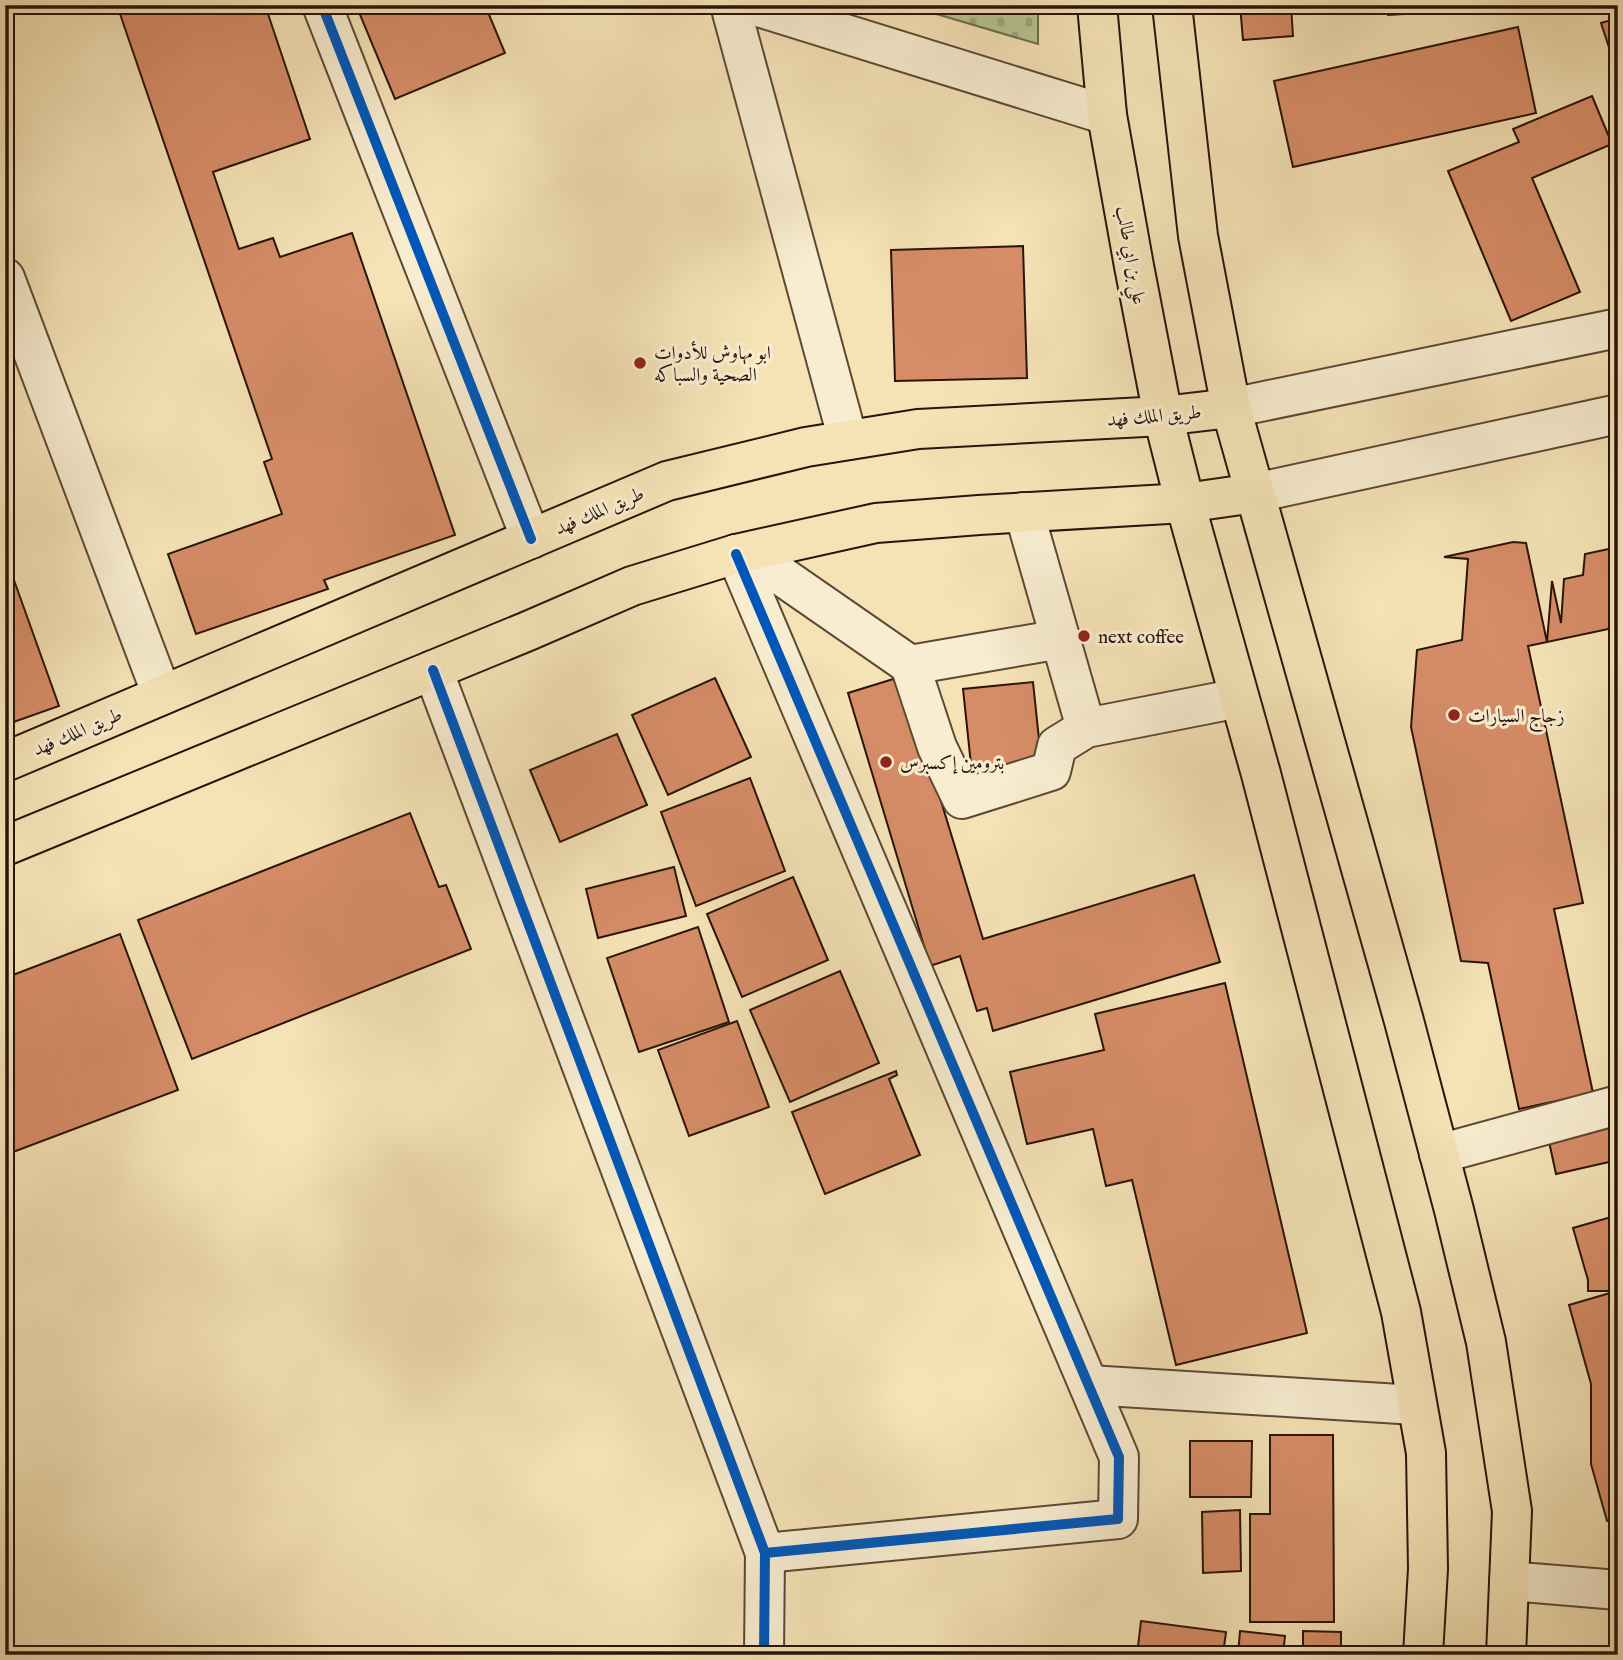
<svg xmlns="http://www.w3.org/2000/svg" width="1623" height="1660" viewBox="0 0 1623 1660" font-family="'IM FELL English',Amiri,serif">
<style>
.cemetery{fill:url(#cemetery-stones);stroke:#706c4e;stroke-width:2}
.building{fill:#d68d67;stroke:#29140a;stroke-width:2}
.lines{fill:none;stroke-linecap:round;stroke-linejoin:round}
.minor-casing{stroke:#5c4835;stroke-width:42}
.major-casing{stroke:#29140a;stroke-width:42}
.minor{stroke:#f8edd0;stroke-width:38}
.major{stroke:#f5e3b6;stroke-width:38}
.cycleway-casing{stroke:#f8edd0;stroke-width:15}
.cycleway{stroke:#0057b8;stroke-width:10}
.poi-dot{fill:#8f2418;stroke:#f8edd0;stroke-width:2.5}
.labels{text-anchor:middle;stroke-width:6;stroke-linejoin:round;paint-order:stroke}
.street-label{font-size:19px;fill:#29140a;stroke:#f8edd0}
.poi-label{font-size:19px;fill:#29140a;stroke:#f8edd0;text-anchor:start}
</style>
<defs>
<pattern id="cemetery-stones" width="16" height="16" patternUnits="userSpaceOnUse" patternTransform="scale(1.75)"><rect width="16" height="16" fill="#b6c592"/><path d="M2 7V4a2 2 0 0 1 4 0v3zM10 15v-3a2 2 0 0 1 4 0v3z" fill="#9ca87d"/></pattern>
</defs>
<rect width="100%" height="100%" fill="#f5e3b6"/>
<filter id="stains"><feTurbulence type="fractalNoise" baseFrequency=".00286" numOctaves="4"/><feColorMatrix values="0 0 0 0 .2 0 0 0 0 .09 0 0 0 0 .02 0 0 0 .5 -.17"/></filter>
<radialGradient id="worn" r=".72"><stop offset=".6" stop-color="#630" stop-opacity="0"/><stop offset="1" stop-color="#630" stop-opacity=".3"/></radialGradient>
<polygon class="cemetery" points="906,5 1038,5 1038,44"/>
<g class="building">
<polygon points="117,5 265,5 310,139 213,172 239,249 273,238 280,257 352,233 455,535 324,580 328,589 196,634 168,554 282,514 264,462 272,459"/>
<polygon points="356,5 485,5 505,53 395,99"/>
<polygon points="1240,5 1291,5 1293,36 1243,40"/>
<polygon points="1387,5 1508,5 1508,8 1388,15"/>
<polygon points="1618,18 1618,75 1601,23"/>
<polygon points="1518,27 1536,113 1293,167 1274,81"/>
<polygon points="1592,96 1612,144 1532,178 1580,292 1511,321 1448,171 1519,142 1513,129"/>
<polygon points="1023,246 1027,378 895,381 891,250"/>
<polygon points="1513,542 1526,543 1547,642 1552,581 1561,623 1564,579 1583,575 1585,554 1618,547 1618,627 1528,646 1583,903 1554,909 1593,1093 1519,1109 1488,963 1461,961 1411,727 1417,650 1462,640 1468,559 1444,557"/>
<polygon points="5,555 59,706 5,725"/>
<polygon points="903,676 983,939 1194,875 1220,962 993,1031 987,1008 977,1011 960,956 930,966 848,693"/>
<polygon points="715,678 751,757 668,795 632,715"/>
<polygon points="1033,682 1042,768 972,774 963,689"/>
<polygon points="617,734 647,805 560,842 530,770"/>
<polygon points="750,778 785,871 696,906 661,812"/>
<polygon points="410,813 439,887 446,885 471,949 192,1059 138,920"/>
<polygon points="674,867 686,916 598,938 586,889"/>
<polygon points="793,877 828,960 742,997 707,914"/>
<polygon points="698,927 729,1022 639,1052 607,958"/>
<polygon points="120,934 178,1090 5,1155 5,978"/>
<polygon points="840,971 879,1063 790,1102 750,1010"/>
<polygon points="1225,983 1307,1333 1176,1365 1132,1180 1106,1186 1093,1129 1027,1144 1010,1072 1104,1050 1095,1014"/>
<polygon points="737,1021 769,1107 689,1136 658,1050"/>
<polygon points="896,1071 897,1075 889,1079 920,1155 825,1194 792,1112"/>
<polygon points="1618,1121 1618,1160 1556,1174 1548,1137"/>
<polygon points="1618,1215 1618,1517 1607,1521 1591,1464 1591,1384 1569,1305 1617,1291 1588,1291 1588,1280 1573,1228"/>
<polygon points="1270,1435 1333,1435 1334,1622 1250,1622 1250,1514 1270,1514"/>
<polygon points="1190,1441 1252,1441 1251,1497 1190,1497"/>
<polygon points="1240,1510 1241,1571 1203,1573 1202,1512"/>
<polygon points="1141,1621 1226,1632 1223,1655 1137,1655"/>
<polygon points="1240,1631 1285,1636 1283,1655 1238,1655"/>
<polygon points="1303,1631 1341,1632 1341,1655 1303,1655"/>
</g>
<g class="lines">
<defs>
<g id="minor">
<polyline points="322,5 531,539"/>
<polyline points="730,5 848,440"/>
<polyline points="752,5 1107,115"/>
<polyline points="5,278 162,695"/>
<polyline points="1231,408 1618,328"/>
<polyline points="1255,493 1618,414"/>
<polyline points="1024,512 1086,728"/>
<polyline points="736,554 1119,1457 1118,1519 765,1553"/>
<polyline points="736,554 769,566 783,577 910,665 937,747 962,799 1051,771 1057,746 1086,728 1239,698"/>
<polyline points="910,665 1061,639"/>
<polyline points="433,670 765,1553 764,1655"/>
<polyline points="1439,1154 1618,1105"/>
<polyline points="1089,1385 1416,1405"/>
<polyline points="1509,1581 1618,1590"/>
</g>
<g id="major">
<polyline points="1097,5 1107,115 1134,266 1163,416 1185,503 1261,774 1401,1312 1426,1453 1428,1569 1423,1655"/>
<polyline points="1172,5 1198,236 1231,408 1404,1021 1454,1210 1486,1342 1512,1511 1506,1655"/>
<polyline points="5,762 667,481 806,447 918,429 1163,416 1231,408"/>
<polyline points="5,846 528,631 632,586 736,554 876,523 979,515 1185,503 1255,493"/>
</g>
</defs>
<use href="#minor" class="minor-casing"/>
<use href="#major" class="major-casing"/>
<use href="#minor" class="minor"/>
<use href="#major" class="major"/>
<defs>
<g id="cycleway">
<polyline points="322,5 531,539"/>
<polyline points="736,554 1119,1457 1118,1519 765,1553"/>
<polyline points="433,670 765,1553 764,1655"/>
</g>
</defs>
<use href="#cycleway" class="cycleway-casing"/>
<use href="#cycleway" class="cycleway"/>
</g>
<g class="poi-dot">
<circle cx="640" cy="363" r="7"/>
<circle cx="1084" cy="636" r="7"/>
<circle cx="1454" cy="715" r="7"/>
<circle cx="886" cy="762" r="7"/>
</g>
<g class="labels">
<g class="street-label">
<text transform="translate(1132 255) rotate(80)" y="7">علي بن ابي طالب</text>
<text transform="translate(1154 415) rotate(-5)" y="7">طريق الملك فهد</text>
<text transform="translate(599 510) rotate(-23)" y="7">طريق الملك فهد</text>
<text transform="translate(77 731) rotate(-23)" y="7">طريق الملك فهد</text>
</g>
<g class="poi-label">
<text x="654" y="359">ابو مهاوش للأدوات<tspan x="654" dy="22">الصحية والسباكه</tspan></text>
<text x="1098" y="643">next coffee</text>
<text x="1468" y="722">زجاج السيارات</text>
<text x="900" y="769">بترومين إكسبرس</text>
</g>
</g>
<rect width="1623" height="1660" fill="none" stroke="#f5e3b6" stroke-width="28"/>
<rect x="7" y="7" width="1609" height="1646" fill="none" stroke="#29140a" stroke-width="3.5"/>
<rect x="14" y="14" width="1595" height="1632" fill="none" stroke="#29140a" stroke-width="2"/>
<rect width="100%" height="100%" filter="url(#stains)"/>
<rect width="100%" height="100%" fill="url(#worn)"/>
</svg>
